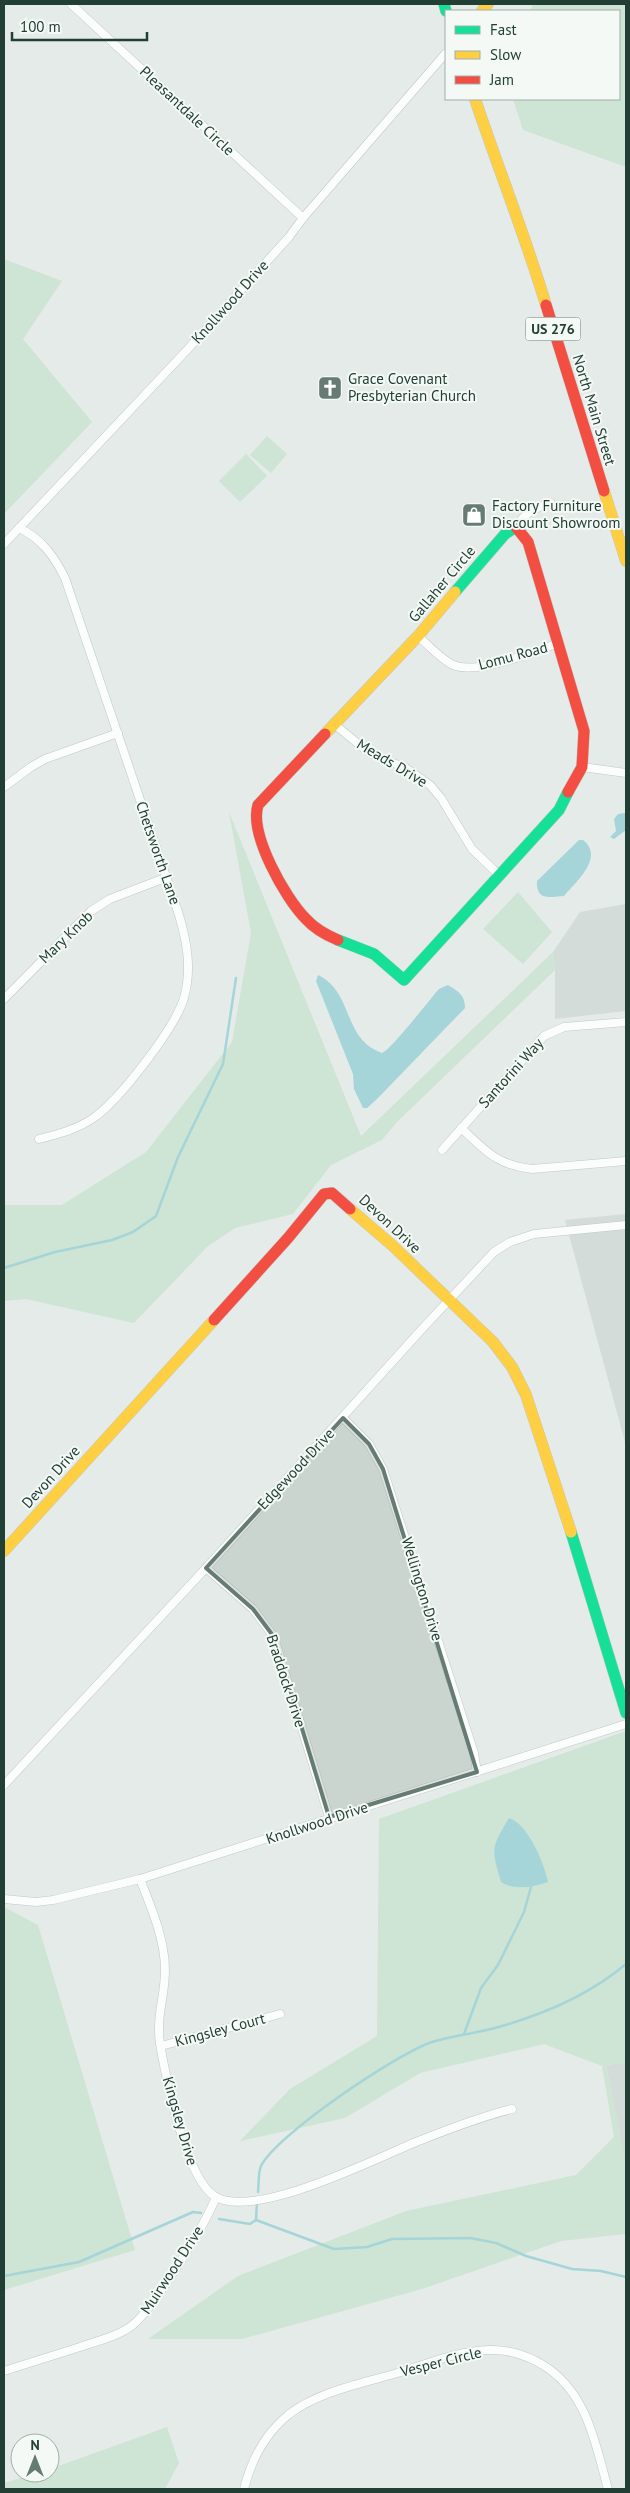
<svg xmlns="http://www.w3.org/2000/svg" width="630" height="2493" viewBox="0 0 630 2493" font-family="'PT Sans',sans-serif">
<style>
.built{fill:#d3dcd8}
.green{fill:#cee4d4}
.water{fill:#a5d5d9}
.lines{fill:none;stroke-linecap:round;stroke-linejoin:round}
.stream{stroke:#a5d5d9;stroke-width:2.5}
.street-casing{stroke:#c2c8c5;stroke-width:9}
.fast-casing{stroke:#c1c8c5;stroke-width:12}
.slow-casing{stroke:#c1c8c5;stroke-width:12}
.jam-casing{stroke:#c1c8c5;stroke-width:12}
.street{stroke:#fbfcfc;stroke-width:8}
.fast{stroke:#16e098;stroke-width:11}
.slow{stroke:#ffcf43;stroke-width:11}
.jam{stroke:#f24e42;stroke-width:11}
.marked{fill:#667b74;fill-opacity:0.2;stroke:#667b74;stroke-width:4;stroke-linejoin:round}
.labels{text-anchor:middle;stroke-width:4;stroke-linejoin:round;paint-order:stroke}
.shield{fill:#f4f9f6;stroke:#617770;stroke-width:1}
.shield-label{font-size:14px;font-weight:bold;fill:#223f36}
.street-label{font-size:15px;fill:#223f36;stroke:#f4f9f6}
.poi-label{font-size:15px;fill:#223f36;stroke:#f4f9f6;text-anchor:start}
</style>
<rect width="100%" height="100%" fill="#e5ebe8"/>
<g class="built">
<polygon points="626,904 626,1011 555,1019 555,970 553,952 580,912"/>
<polygon points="626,1214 626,1446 565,1220"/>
<polygon points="626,2062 626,2168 606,2065"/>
</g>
<g class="green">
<polygon points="534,4 626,4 626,167 523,130 513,99 619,99 619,11 529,11"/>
<polygon points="4,259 62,281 23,339 92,422 4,514"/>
<polygon points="267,436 287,454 271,473 250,455"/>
<polygon points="246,454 267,476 240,502 219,481"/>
<polygon points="229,812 361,1136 553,952 555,970 397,1122 382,1140 331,1165 293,1214 235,1228 207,1247 134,1323 26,1299 4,1301 4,1205 62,1205 146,1152 232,1042 251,933"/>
<polygon points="518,892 552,932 523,964 483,929"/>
<polygon points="626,1731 626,2062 606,2065 626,2168 626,2234 561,2241 422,2289 242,2339 148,2339 238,2276 406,2211 576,2175 614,2137 602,2066 544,2044 420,2073 345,2118 240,2141 290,2089 377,2036 379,1819"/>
<polygon points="4,1907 38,1925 135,2250 4,2290"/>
<polygon points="167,2427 179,2463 165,2489 4,2489 4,2483 38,2473 50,2473 50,2469"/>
</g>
<g class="water">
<polygon points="625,813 626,830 614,839 610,837 616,831 614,819 618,814"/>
<path d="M579,840H583C605,857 576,882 564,896C550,897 536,901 537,881Z"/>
<path d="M318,975C354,992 342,1039 382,1053C390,1051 430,999 439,989L448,985C458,991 465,995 465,1008L377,1099L367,1108H363L354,1089L353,1074L316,981Z"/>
<path d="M509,1818C528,1824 544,1863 548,1882C533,1887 515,1891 501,1882C491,1848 491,1848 509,1818Z"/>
</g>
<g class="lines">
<g class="stream">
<polyline points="4,1268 55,1252 112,1240 133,1232 156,1216 178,1157 223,1064 236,978"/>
<polyline points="464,2034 481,1988 498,1965 524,1912 531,1887"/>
<path d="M258,2192C259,2184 258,2172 261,2166C276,2135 398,2053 432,2042C451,2036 471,2034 491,2029C540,2016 587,1997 626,1964"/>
<polyline points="219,2219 250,2224 256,2220"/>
<polyline points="256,2220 334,2249 367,2247 392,2239 470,2238 496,2243 526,2256 572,2269 601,2271 626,2277"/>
<polyline points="256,2220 257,2201"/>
<polyline points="4,2276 79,2262 193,2212 201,2213"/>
</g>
<defs>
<g id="street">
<polyline points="71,4 303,218"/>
<path d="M516,527C525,512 535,508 551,503"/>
<path d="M19,528C41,538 54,556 65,578L179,915C187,942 192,969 184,998C175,1028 119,1101 92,1119C75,1130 58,1134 39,1139"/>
<polyline points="4,544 187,350 289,237 303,218 446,53"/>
<path d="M418,636C428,645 439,657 451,664C474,677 535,651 559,643"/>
<polyline points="334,724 367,751 385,761 403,766 430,785 441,798 472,849 499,875"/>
<polyline points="582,767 626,773"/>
<polyline points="4,787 31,767 45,759 118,733"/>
<polyline points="4,999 91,911 110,899 165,878"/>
<path d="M461,1128C487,1152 497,1165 532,1169L626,1161"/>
<polyline points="442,1150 544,1036 564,1027 626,1022"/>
<polyline points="343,1418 369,1444 383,1469 474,1753 477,1772"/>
<polyline points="206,1568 253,1609 274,1637 329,1817"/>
<polyline points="4,1785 206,1568 422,1329 494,1252 510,1242 534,1234 626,1225"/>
<path d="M140,1879C151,1907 165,1939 165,1970C165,1998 156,2014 160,2044C166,2078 186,2181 216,2197C256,2219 375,2159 416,2142C447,2130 479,2117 512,2109"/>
<polyline points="4,1899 36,1902 53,1900 140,1879 626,1724"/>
<polyline points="161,2046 280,2014"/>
<path d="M4,2371C29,2363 55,2355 80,2347C97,2341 116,2337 130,2327C152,2312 206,2223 216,2197"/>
<path d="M244,2489C251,2461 265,2434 288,2415C319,2391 364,2383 401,2372C430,2363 459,2351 489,2350C510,2349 532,2357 549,2369C588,2397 596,2446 608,2489"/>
</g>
<g id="fast">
<polyline points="444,4 446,11"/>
<polyline points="455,592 505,534 516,527"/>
<polyline points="338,940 374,954 404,980 559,810 568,792"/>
<polyline points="571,1532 626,1713"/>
</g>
<g id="slow">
<polyline points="482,11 488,4"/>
<path d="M475,99C498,168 525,235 546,305"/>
<polyline points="604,491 626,561"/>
<polyline points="325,734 418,636 455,592"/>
<polyline points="350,1209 393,1246 493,1342 512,1367 526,1395 571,1532"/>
<polyline points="4,1551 214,1320"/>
</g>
<g id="jam">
<polyline points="546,305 604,491"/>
<polyline points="516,527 528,542 584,731 582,767 568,792"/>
<path d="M325,734L258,805C249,834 285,898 306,919C314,928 326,935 338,940"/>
<polyline points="214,1320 288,1238 324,1194 332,1193 350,1209"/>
</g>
</defs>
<use href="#street" class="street-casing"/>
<use href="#fast" class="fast-casing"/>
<use href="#slow" class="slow-casing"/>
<use href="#jam" class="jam-casing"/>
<use href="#street" class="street"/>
<use href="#fast" class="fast"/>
<use href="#slow" class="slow"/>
<use href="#jam" class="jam"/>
</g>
<path class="marked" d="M343,1418L369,1444L383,1469L477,1772L329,1817L274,1637L253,1609L206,1568Z"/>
<defs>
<symbol id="church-square" viewBox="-11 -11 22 22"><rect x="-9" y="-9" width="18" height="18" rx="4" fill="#667b74" stroke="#f4f9f6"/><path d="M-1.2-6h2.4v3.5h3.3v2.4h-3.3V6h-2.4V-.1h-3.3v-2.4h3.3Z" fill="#fff"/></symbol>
<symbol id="shop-square" viewBox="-11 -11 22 22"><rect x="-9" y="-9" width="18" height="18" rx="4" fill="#667b74" stroke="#f4f9f6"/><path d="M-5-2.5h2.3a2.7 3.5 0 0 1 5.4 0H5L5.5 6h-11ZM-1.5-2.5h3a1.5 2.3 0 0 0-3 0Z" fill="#fff"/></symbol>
</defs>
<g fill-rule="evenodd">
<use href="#church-square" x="316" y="374" width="28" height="28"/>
<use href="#shop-square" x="460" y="501" width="28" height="28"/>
</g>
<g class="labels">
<rect class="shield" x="525.5" y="317.5" width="55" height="23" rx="4"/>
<g class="shield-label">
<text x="553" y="334">US 276</text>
</g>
<g class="street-label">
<text transform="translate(187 111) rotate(43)" y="5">Pleasantdale Circle</text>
<text transform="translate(230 302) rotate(-48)" y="5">Knollwood Drive</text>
<text transform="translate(594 410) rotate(73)" y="5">North Main Street</text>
<text transform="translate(442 584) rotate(-50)" y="5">Gallaher Circle</text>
<text transform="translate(513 656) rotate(-15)" y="5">Lomu Road</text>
<text transform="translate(392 763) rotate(31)" y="5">Meads Drive</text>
<text transform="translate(158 853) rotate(71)" y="5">Chetsworth Lane</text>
<text transform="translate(66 937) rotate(-44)" y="5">Mary Knob</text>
<text transform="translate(511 1073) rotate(-48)" y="5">Santorini Way</text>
<text transform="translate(390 1224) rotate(43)" y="5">Devon Drive</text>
<text transform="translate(296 1469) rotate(-47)" y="5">Edgewood Drive</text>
<text transform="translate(51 1477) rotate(-48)" y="5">Devon Drive</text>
<text transform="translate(422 1589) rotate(73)" y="5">Wellington Drive</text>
<text transform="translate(286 1681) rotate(72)" y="5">Braddock Drive</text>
<text transform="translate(317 1823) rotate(-18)" y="5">Knollwood Drive</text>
<text transform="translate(220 2030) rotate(-15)" y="5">Kingsley Court</text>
<text transform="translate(180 2121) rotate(74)" y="5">Kingsley Drive</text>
<text transform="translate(172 2270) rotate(-57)" y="5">Muirwood Drive</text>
<text transform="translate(441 2362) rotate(-14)" y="5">Vesper Circle</text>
</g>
<g class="poi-label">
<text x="348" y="384">Grace Covenant<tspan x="348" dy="17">Presbyterian Church</tspan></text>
<text x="492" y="511">Factory Furniture<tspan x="492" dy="17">Discount Showroom</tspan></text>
</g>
</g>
<rect width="630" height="2493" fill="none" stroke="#223f36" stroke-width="10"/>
<rect x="445" y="10" width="175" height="90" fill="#f4f9f6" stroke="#a0afa9"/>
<rect x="455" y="26" width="25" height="8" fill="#16e098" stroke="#a0afa9"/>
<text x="490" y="35" font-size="15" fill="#223f36">Fast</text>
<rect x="455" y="51" width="25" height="8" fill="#ffcf43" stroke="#a0afa9"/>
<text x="490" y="60" font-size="15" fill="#223f36">Slow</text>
<rect x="455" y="76" width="25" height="8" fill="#f24e42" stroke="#a0afa9"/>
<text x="490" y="85" font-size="15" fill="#223f36">Jam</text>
<g transform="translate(35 2458)"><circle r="24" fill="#f4f9f6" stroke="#a0afa9"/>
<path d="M0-4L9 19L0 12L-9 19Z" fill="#667b74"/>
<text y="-8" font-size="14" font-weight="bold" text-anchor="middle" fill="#223f36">N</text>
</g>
<path d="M12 32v8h135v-8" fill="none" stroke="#223f36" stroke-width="2.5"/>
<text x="20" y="32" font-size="15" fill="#223f36" stroke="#f4f9f6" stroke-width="4" paint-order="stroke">100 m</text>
</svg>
